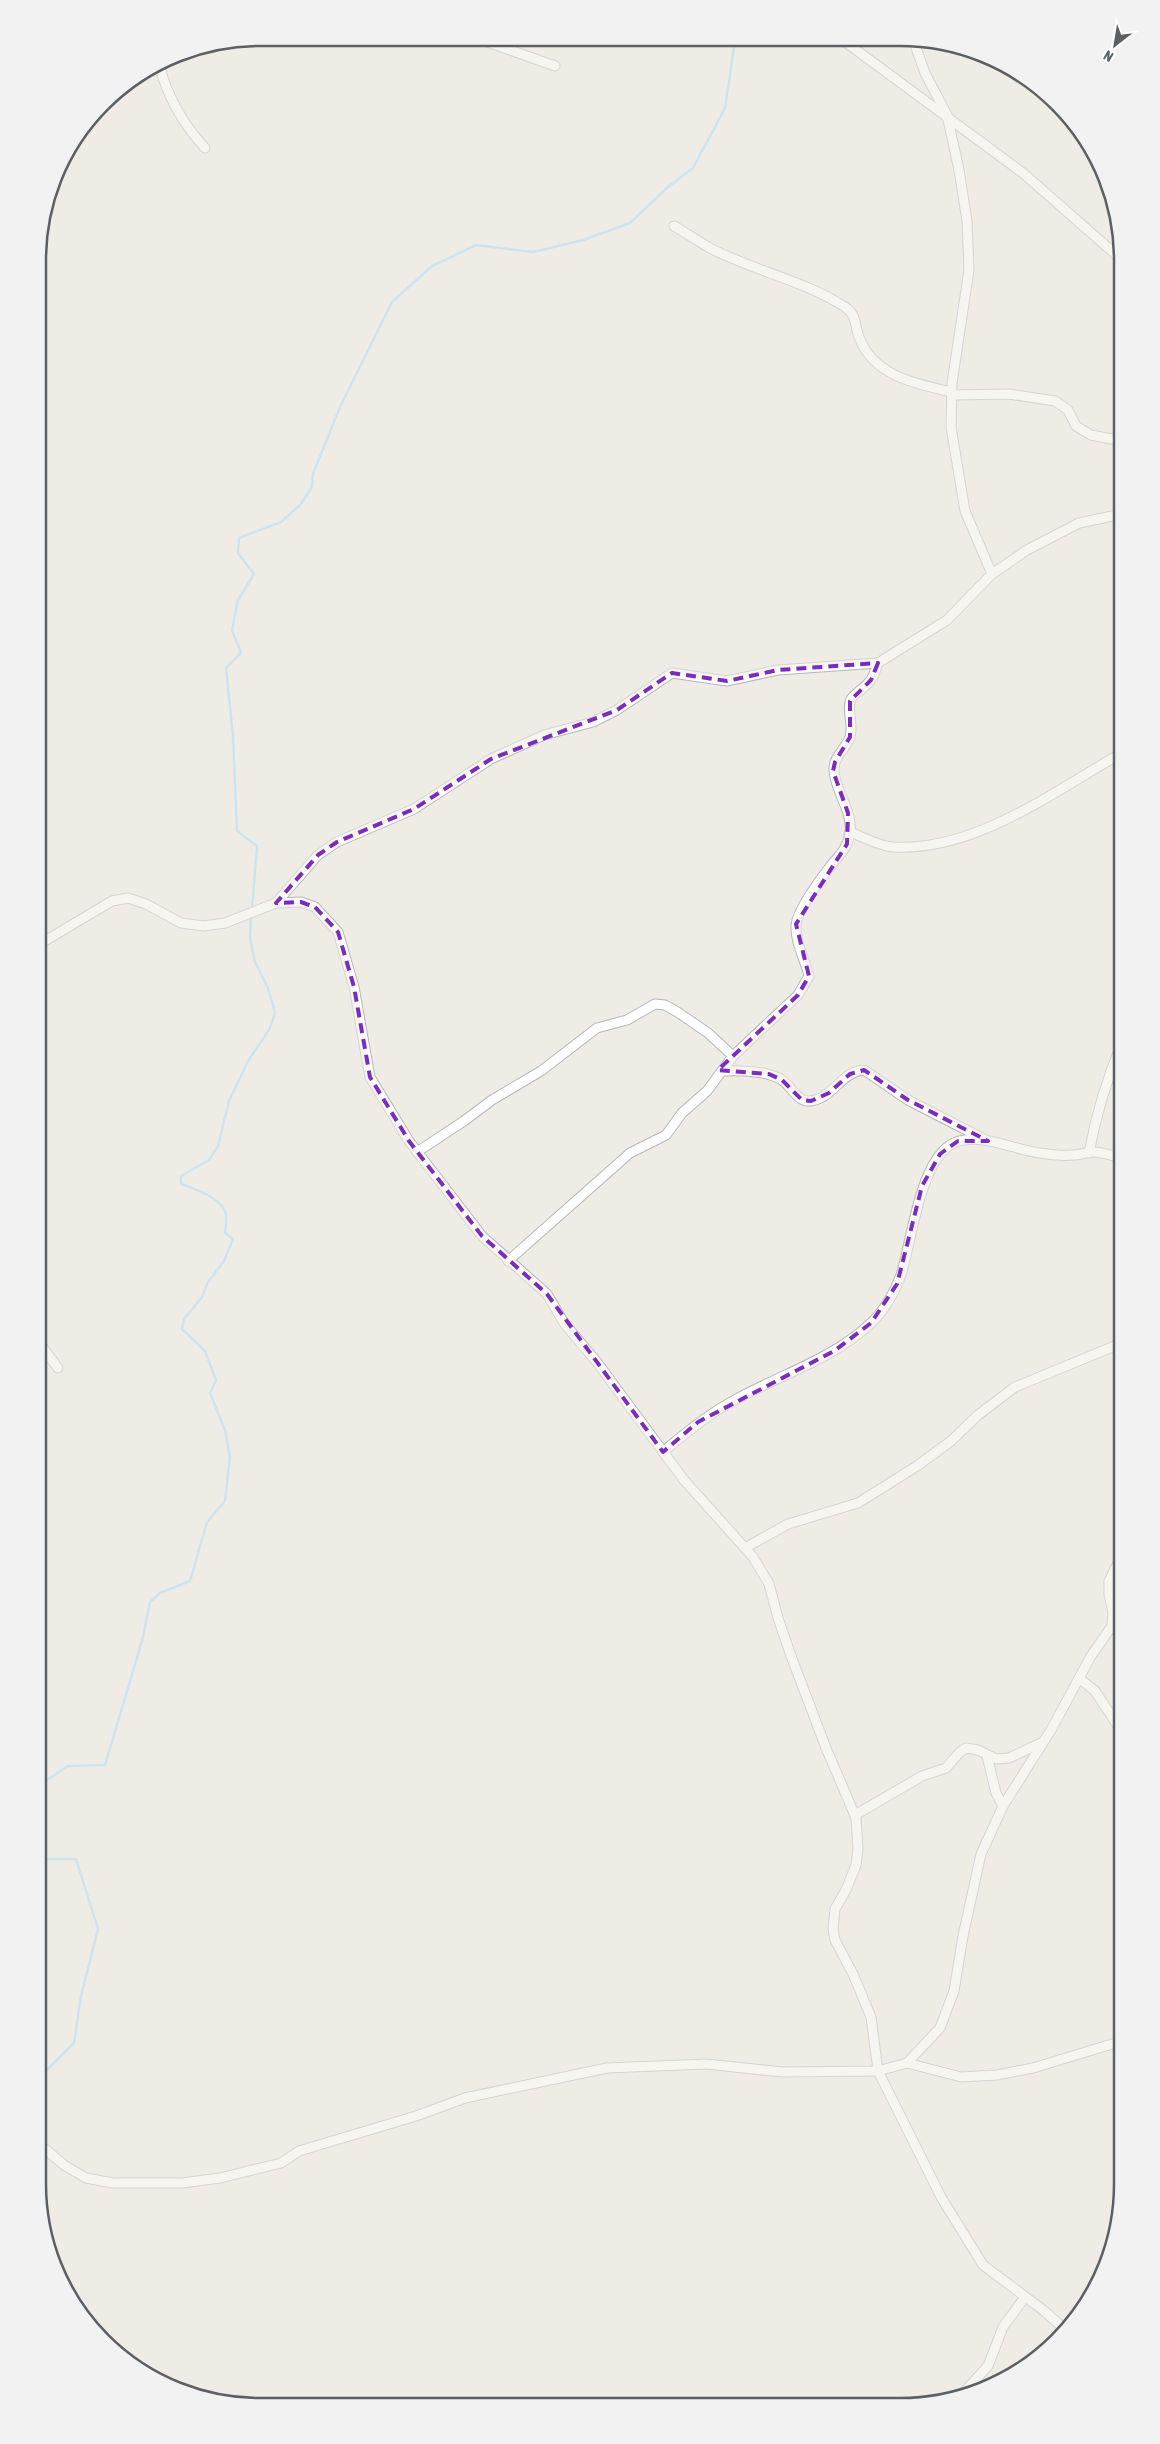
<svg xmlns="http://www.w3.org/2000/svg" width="1160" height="2444" viewBox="0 0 1160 2444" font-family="'Asap Condensed',sans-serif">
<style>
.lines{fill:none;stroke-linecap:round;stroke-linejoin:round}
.stream{stroke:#a4d9fe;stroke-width:2.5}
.street-casing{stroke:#b4b7bb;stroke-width:11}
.street{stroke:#fff;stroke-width:9}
.marked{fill:none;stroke:#7b2cbf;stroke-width:4;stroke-dasharray:10 6;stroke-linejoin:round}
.rim{fill:none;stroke:#5c6064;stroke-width:2.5}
</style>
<rect width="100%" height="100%" fill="#eeece4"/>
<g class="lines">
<g class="stream">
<polyline points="252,910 257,846 237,831 233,737 226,668 241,653 232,630 238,600 254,574 238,553 239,538 281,522 300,505 312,487 313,474 340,407 392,302 432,266 476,245 533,252 583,240 630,223 668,187 693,168 725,108 735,40"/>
<path d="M38,1786L68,1766L105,1765L142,1641L150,1602L160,1593L190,1581L207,1522L225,1501L230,1457L225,1430L210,1393L216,1380L205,1351L182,1329L184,1319L202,1297L208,1282L224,1261L233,1239L225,1233C225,1228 227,1222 226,1217C226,1199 195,1189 181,1184V1176L209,1160L218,1146L229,1101L248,1061L269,1030L275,1013L268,988L255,962L250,938L251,915"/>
<polyline points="38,2075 47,2070 74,2043 81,1996 98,1929 76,1859 46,1859 38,1851"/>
</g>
<defs>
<g id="street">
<polyline points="479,39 555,66"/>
<polyline points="844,41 1023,173 1122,260"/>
<polyline points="914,42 925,73 947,115 959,170 967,221 969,270 952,383 951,427 965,511 992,574"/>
<path d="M159,64C167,96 183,124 205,148"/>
<path d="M674,226C686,233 698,241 710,248C754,271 803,280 845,307C858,316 854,325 859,337C873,376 916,384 952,392"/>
<polyline points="952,395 1009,394 1055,401 1068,410 1076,426 1091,435 1122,441"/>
<path d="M850,832C863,837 879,846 893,847C975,852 1054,791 1122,753"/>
<polyline points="276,903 318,855 337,842 414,809 491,759 544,735 593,722 617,710 672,673 727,681 778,670 878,663 947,620 992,574 1027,550 1079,523 1122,514"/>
<polyline points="38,945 112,901 128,898 146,904 181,923 204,926 225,923 276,903 301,902 315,907 338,932 354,987 370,1077 409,1141 482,1236 547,1294 564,1323 596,1361 684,1480 753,1557 769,1584 778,1618 791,1656 826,1748 856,1818 858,1849 856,1865 846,1890 835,1909 833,1929 835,1940 853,1974 871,2017 878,2071 941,2197 983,2265 1043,2310 1067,2331"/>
<path d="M722,1071C741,1070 765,1070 782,1080C791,1086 797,1101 808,1101C832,1101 841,1071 864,1070L908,1100L984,1139"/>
<polyline points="417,1152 464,1121 492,1100 541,1071 597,1028 627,1020 655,1004 665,1005 679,1013 708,1033 733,1056"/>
<path d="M1089,1153C1096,1115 1107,1078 1122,1043"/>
<path d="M508,1261L630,1153L666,1135L682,1113L707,1091L733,1056L798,995L809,976C805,959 795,943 796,925C798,909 819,881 829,868C837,857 848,849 850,833C853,810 835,792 834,770C833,757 846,749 850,737C854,724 846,710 851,699C856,692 865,688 870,681C874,676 876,669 878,663"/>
<polyline points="38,1341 58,1368"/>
<path d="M663,1452C685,1433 707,1415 733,1401C779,1375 832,1360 871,1323C884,1311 895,1292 901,1275C912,1242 920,1151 959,1141C986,1134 1014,1150 1040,1153C1051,1155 1063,1156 1074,1155C1080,1155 1086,1152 1093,1152C1102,1152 1113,1156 1122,1158"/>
<polyline points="745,1548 788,1524 858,1503 917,1466 951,1441 978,1415 1015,1387 1122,1343"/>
<polyline points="1080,1679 1095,1691 1122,1732"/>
<polyline points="987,1756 996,1793 1003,1806"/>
<polyline points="855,1815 922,1776 946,1768 959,1753 966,1748 978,1750 996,1759 1009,1758 1041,1743"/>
<polyline points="907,2063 940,2028 954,1991 963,1936 981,1854 1003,1806 1051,1730 1091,1656 1112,1626 1113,1612 1109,1594 1109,1581 1122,1555"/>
<polyline points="38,2143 64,2165 86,2178 113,2183 182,2183 220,2178 281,2163 299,2151 416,2116 465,2098 607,2068 706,2064 782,2072 878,2071 907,2063 961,2077 997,2075 1033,2068 1122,2041"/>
<polyline points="963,2397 965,2391 988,2366 1003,2327 1025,2297"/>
</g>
</defs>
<use href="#street" class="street-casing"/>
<use href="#street" class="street"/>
</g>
<path d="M0 0H1160V2444H0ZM878,663L871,680L850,701V737L835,762L833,771L848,813L847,844L796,924L809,976L798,995L718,1070L769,1074L782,1080L802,1100L811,1101L829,1093L850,1074L864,1070L908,1100L988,1141H958L940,1154L922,1186L897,1284L871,1323L834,1351L698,1422L663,1452L547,1294L482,1236L409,1141L370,1077L354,987L338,932L315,907L301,902L276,903L318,855L337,842L414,809L491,759L617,710L672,673L727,681L778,670Z" fill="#eeece4" fill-opacity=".55" fill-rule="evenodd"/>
<path class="marked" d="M878,663L871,680L850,701V737L835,762L833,771L848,813L847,844L796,924L809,976L798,995L718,1070L769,1074L782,1080L802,1100L811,1101L829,1093L850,1074L864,1070L908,1100L988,1141H958L940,1154L922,1186L897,1284L871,1323L834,1351L698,1422L663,1452L547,1294L482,1236L409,1141L370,1077L354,987L338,932L315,907L301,902L276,903L318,855L337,842L414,809L491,759L617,710L672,673L727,681L778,670Z"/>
<path d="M0 0H1160V2444H0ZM260 46H900A214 214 0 0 1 1114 260V2184A214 214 0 0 1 900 2398H260A214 214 0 0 1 46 2184V260A214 214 0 0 1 260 46Z" fill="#f2f2f3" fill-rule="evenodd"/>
<path class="rim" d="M260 46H900A214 214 0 0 1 1114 260V2184A214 214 0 0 1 900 2398H260A214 214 0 0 1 46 2184V260A214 214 0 0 1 260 46Z"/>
<g transform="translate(1115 45) rotate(211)" stroke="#ffffff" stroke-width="4" paint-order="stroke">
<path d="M0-4L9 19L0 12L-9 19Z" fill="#5c6064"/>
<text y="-8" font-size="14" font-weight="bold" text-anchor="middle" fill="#5c6064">N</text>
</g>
</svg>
